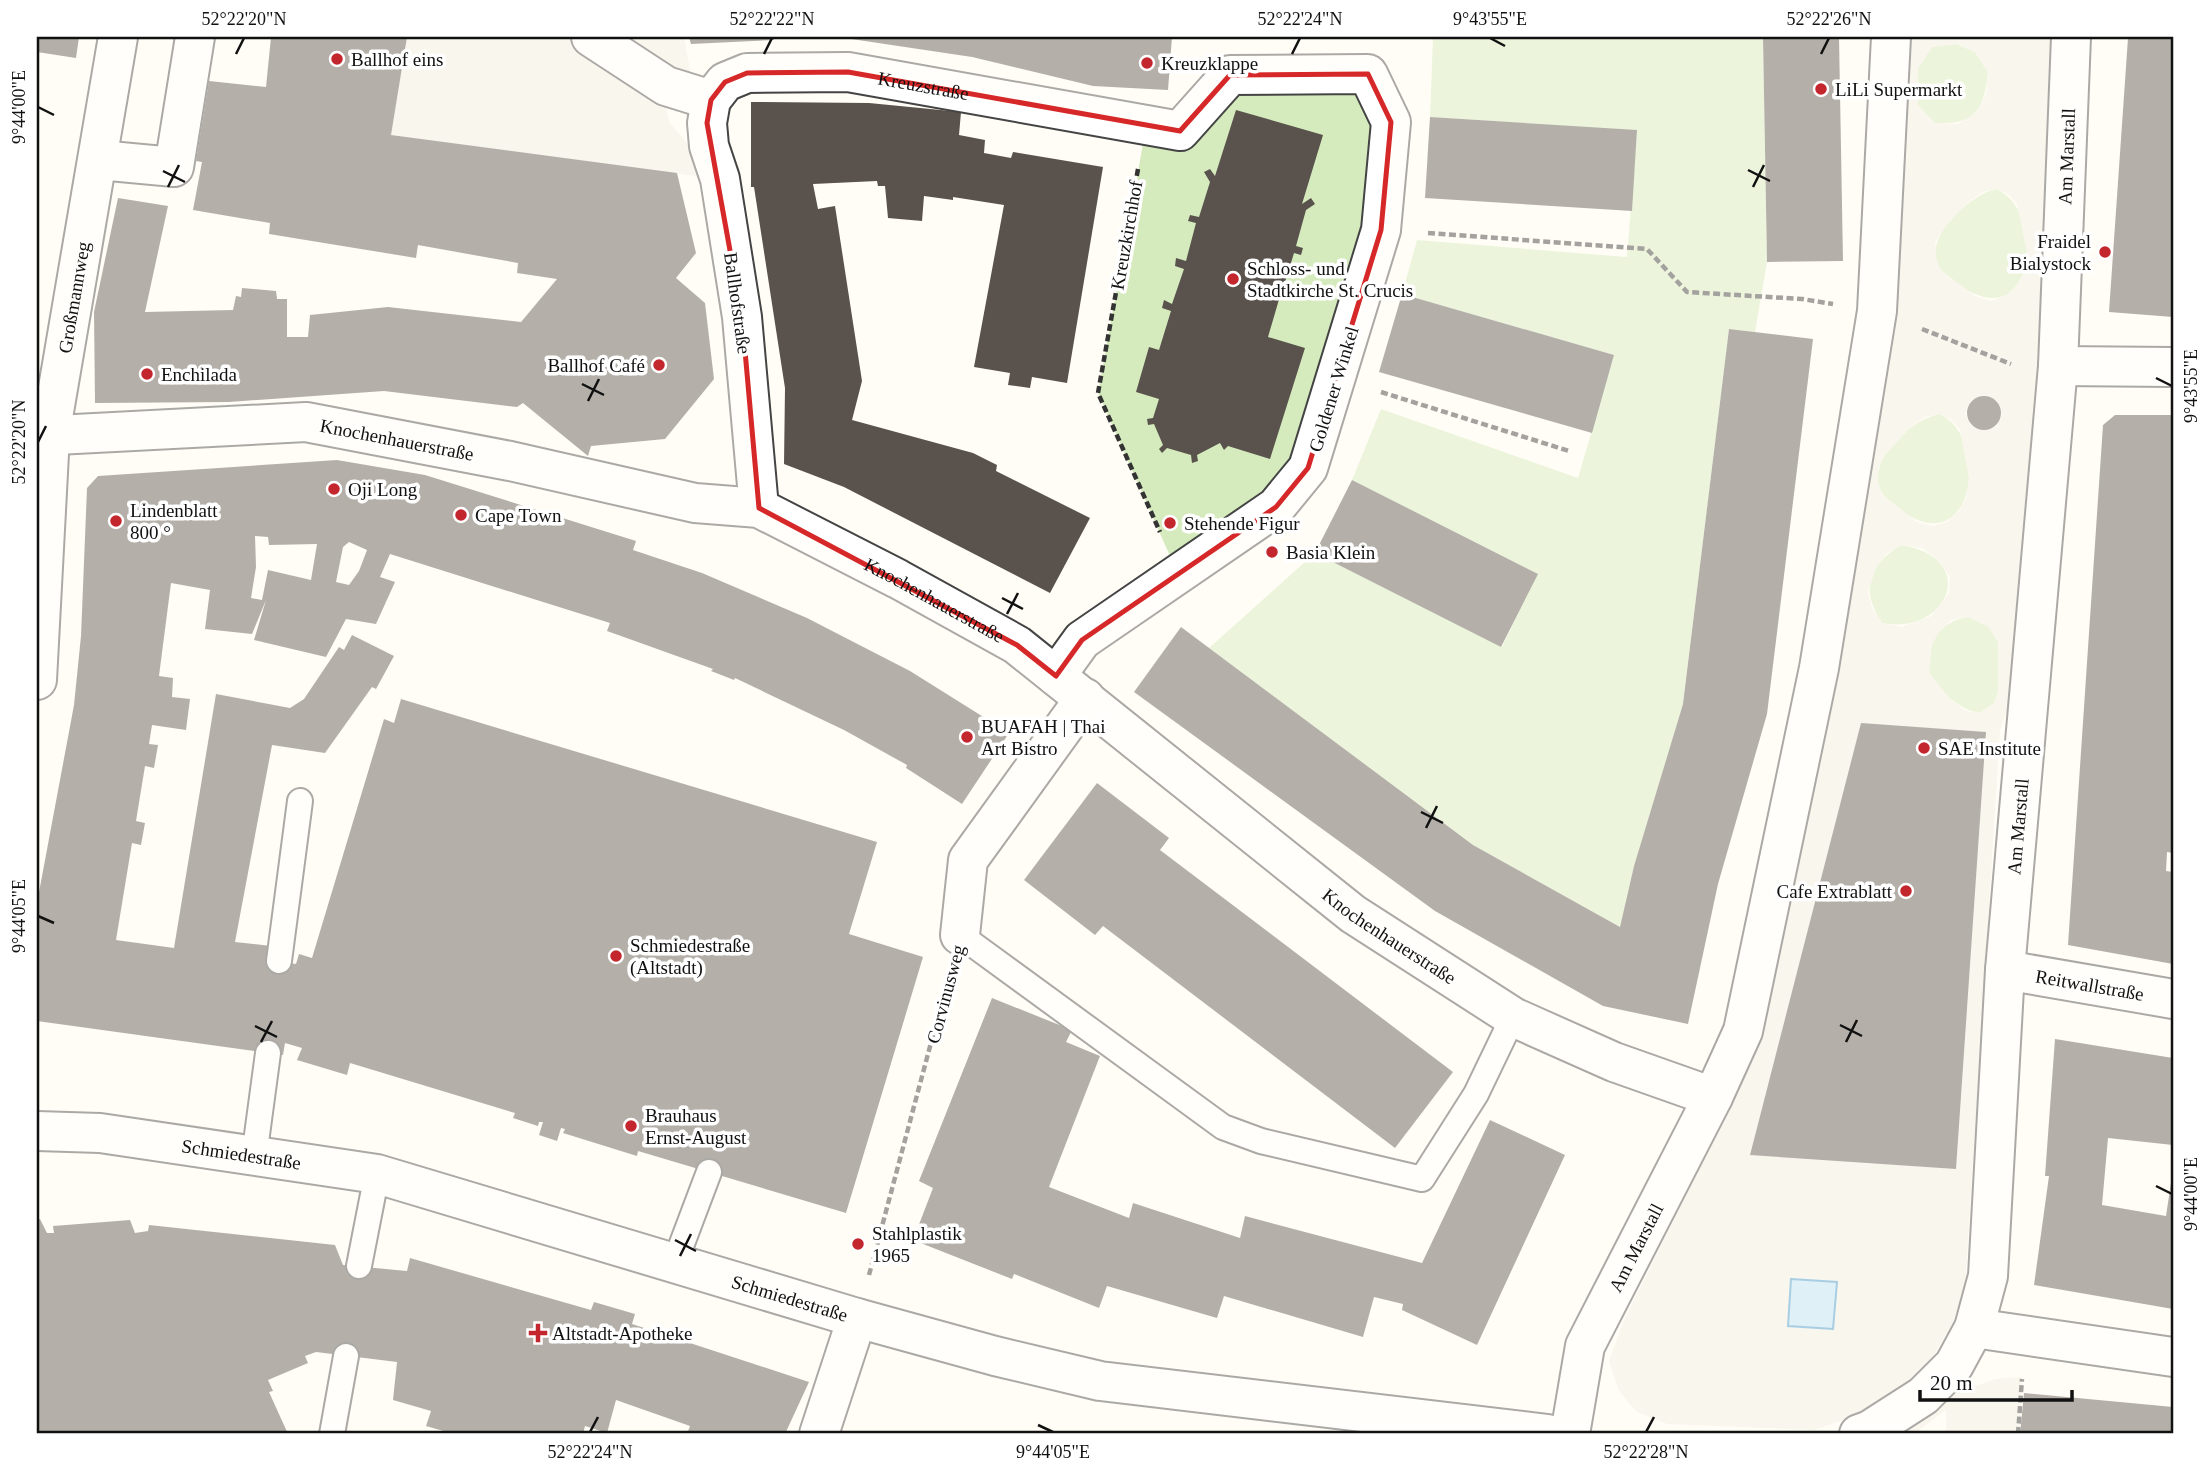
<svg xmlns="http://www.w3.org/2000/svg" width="2210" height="1471" viewBox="0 0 2210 1471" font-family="Georgia,serif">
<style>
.green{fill:#d5ebbd}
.plaza{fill:#f1ede2;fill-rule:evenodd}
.water{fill:#b9e0f7;stroke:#3f96cf;stroke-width:2}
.building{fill:#5a524d;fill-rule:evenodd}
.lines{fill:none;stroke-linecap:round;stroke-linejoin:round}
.lane-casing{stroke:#444;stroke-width:28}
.street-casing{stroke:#444;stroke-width:42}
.path{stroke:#333;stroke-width:4.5;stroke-dasharray:7 3.5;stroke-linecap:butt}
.lane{stroke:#fff;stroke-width:24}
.street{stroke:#fff;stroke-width:38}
.marked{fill:none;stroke:#d62828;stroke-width:5;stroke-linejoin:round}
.ticks{fill:none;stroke:#111;stroke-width:2.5}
.poi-dot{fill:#c4262e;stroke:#fff;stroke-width:2.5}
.labels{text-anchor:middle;stroke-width:7;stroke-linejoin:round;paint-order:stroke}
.poi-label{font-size:19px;fill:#111;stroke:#fff;text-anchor:start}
.street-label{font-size:19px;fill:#111;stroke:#fff}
.neatline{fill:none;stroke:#111;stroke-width:2.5}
.ticks-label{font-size:18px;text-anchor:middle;fill:#111}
</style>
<rect width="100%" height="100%" fill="#fffdf5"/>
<g class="green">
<polygon points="1433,37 1763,37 1767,262 1755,332 1729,329 1683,704 1634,866 1620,927 1473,845 1209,648 1315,553 1502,647 1537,574 1352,480 1381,409 1578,478 1614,355 1402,294 1417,240 1627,257 1637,131 1430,117"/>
<path d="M1956,44L1975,52L1988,72C1984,111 1975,125 1935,123L1917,105L1918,68L1932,47Z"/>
<polygon points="1368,74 1391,122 1308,468 1177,572 1098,393 1146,127 1230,75"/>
<path d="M1996,189C2049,210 2036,353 1946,275C1912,246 1968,195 1996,189Z"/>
<path d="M1939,414C1994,437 1973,578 1888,500C1855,469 1909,420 1939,414Z"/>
<path d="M1901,545C1981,558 1948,636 1882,623C1860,590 1868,565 1901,545Z"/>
<path d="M1968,617L1989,627L1998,642V693L1994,703L1980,713C1956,709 1942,692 1929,673C1928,642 1936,623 1968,617Z"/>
</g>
<g class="plaza">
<polygon points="407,37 684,37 690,70 666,86 665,104 670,123 691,148 702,177 391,135"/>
<path d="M1891,37H2071L2037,622L2000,731L1965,1288L1953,1322L1934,1355L1913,1379L1867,1412L1814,1430L1667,1424L1637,1412L1627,1401L1618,1389L1609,1361L1623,1322L1728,1111L1819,668ZM1956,44L1975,52L1988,72L1986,94L1977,112L1958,124L1935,123L1918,105V68L1932,47ZM1996,189L2008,194L2017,204L2027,253L2024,272L2016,286L2005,296L1991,301L1975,296L1941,270L1936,258L1935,243L1944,228L1967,203L1983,192ZM1985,396L1997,402L2002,414L1996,427L1983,430L1970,425L1965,413L1972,399ZM1939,414L1950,419L1960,429L1969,479L1966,498L1959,511L1947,522L1933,526L1917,522L1883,495L1878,483V468L1886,454L1909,429L1925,417ZM1901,545L1922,548L1939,561L1950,577L1949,593L1931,616L1901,627L1882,623L1872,608L1868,592L1876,568L1886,554ZM1968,617L1989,627L1998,642V692L1994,703L1980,713L1966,711L1952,701L1929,673L1932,645L1940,630L1951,620ZM1861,724L1986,732L1956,1169L1750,1154Z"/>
<polygon points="2022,1377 2020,1434 1946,1434 1946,1410 1914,1434 1898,1434 1951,1395 1995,1379"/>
</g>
<polygon class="water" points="1791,1279 1837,1282 1833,1329 1788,1326"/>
<g class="building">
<polygon points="37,37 79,37 76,58 37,52"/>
<polygon points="271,37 407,37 391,135 677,173 696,253 676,278 705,303 714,379 665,439 591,446 588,456 523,403 517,407 384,391 229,402 95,403 94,312 118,198 168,206 145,312 233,310 236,296 241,297 242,288 276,291 277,299 287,299 287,337 308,337 310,315 388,307 521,322 557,279 517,273 518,263 418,245 416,258 269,234 270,223 193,210 202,162 196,161 209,81 266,87"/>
<polygon points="689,37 774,37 774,40 691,44"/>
<polygon points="838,37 1172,37 1168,90 1093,86 972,57"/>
<polygon points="1763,37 1839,37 1843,261 1767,262"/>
<polygon points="2137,37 2173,37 2173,317 2109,312 2128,38"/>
<polygon points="751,102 869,103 961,112 959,135 985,140 984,153 1011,158 1013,152 1103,167 1067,383 1032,377 1030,388 1008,385 1010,373 974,367 1004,205 953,197 953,200 924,196 922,221 888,218 885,186 878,186 877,181 813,184 818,209 835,206 862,381 852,420 973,453 997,465 996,471 1090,518 1050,593 844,487 784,464 785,388 754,187 751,187"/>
<polygon points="1236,110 1323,135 1302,204 1311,198 1315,204 1306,210 1296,246 1303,248 1301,255 1294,253 1283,289 1291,291 1288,299 1280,296 1268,337 1305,348 1270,459 1228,446 1224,450 1220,443 1197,455 1198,461 1192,463 1191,455 1167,448 1162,453 1159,449 1163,445 1154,424 1148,425 1147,419 1153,418 1159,399 1136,392 1149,347 1159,350 1171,311 1162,308 1164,300 1172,304 1184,269 1175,266 1176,258 1186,261 1196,223 1188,221 1190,215 1199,217 1210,182 1204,172 1210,169 1215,176"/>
<polygon points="1430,117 1637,130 1632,211 1425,198"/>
<polygon points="1402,294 1614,355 1592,433 1379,372"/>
<polygon points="1729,329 1813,339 1767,714 1718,884 1688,1024 1603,1006 1435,911 1134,692 1181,627 1473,845 1620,927 1634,866 1683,704"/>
<circle cx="1984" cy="413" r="17"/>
<polygon points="2115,415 2173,415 2173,853 2167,852 2166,871 2173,872 2173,964 2068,945 2103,425"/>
<path d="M337,460L425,475L636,541L633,550L702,573L807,618L910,671L1009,733L962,804L906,768L907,765L844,730L735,678L734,680L711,671L713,669L607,631L610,623L390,554L380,577L395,582L376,624L346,619L326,657L254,640L266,600L252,634L205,629L210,590L171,583L159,676L173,678L172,697L190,699L186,730L152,725L149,744L158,745L154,768L145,766L136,821L145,823L141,845L132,843L116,940L174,948L216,694L290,708L304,699L339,647L344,650L352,635L394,656L376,689L372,687L325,753L272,745L235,942L271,946L269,960L296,964L299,954L312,958L384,719L394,723L401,699L877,842L849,934L923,957L846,1213L638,1151L637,1156L563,1133L565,1129L561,1128L557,1141L539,1135L543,1122H539L538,1126L513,1118L515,1113L350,1063L347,1075L297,1060L302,1048L285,1043L283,1055L37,1021V903L74,705L81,636L87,488L98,476ZM255,536L268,537L269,545L317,544L311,580L268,570L262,600L251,598L256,567ZM349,542L367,550L359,571L349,585L336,582L343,547Z"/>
<polygon points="1352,480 1538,574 1501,647 1315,553"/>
<polygon points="1861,723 1986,732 1956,1169 1750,1155"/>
<polygon points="1097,783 1169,838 1160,850 1453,1072 1395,1148 1103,926 1095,935 1024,880"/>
<polygon points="992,998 1072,1030 1066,1042 1100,1056 1049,1187 1129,1218 1133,1203 1240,1238 1245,1216 1422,1263 1490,1120 1565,1155 1477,1345 1402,1310 1403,1304 1374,1297 1363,1337 1224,1296 1217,1318 1107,1286 1099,1308 1014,1274 1012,1279 913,1240 933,1188 919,1181"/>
<polygon points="2055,1039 2173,1058 2173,1145 2108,1138 2102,1205 2166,1216 2173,1169 2173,1309 2034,1285 2049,1176 2045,1176"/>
<polygon points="40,1219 47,1233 54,1233 53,1226 130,1220 135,1233 148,1231 149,1225 335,1245 343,1265 407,1271 410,1258 591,1310 594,1302 635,1314 632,1324 809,1382 785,1434 687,1434 690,1426 616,1400 607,1433 585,1426 583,1434 454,1434 426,1426 431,1411 393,1400 397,1362 316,1352 305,1356 308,1363 268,1380 273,1391 269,1392 288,1434 37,1434 37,1220"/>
<polygon points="2024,1393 2173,1407 2173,1434 2020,1434"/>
</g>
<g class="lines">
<defs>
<g id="lane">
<polyline points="960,935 1223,1127 1261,1141 1422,1179 1476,1094 1513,1017"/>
<polyline points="279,961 300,801"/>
<polyline points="254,1157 268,1053"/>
<polyline points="675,1262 709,1172"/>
<polyline points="359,1266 377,1174"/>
<polyline points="332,1434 346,1356"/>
</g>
<g id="street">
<polyline points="591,37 666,86 711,100"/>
<polyline points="99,160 174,167 195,37"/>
<polyline points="2058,366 2173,367"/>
<path id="s1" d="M37,436L306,422L510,461L695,503L759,508L898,579L1017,645L1353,914L1513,1017L1614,1062L1713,1097"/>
<path id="s2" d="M759,508L742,317L720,179L709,146L707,123L711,100L725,82L747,73L848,72L1180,131L1230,75L1368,74L1391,122L1381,230L1308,468L1276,507L1082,640L1056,676"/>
<path id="s3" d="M37,680L50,435L118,37"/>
<polyline points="960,935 968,860 1085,698"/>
<path id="s4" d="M2005,970L2173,999"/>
<path id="s5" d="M37,1131L100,1133L377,1174L857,1318L995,1356L1100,1381L1548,1434"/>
<polyline points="1974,1328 2173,1357"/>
<polyline points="819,1434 857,1318"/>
<path id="s6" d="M1570,1434L1585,1346L1713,1097L1743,1031L1819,668L1877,311L1891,37"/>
<path id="s7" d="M1859,1434L1870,1430L1923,1396L1954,1365L1974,1328L1988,1276L2005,970L2058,366L2071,37"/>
</g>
</defs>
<use href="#lane" class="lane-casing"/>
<use href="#street" class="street-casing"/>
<g class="path">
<polyline points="1138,169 1098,393 1160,532"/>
<polyline points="1428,233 1647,249 1687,292 1802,299 1833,304"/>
<polyline points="1922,329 2011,364"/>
<polyline points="1381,392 1569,451"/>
<polyline points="869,1275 948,979"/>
<polyline points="2018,1434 2022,1379"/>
</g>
<use href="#lane" class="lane"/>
<use href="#street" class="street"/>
</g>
<path d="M0 0H2210V1471H0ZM848,72L1180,131L1230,75L1368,74L1391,122L1381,230L1308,468L1276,507L1082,640L1056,676L1017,645L759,508L742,317L707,123L711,100L725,82L747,73Z" fill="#fffdf5" fill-opacity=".55" fill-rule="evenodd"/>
<path class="marked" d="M848,72L1180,131L1230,75L1368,74L1391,122L1381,230L1308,468L1276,507L1082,640L1056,676L1017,645L759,508L742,317L707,123L711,100L725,82L747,73Z"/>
<path class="ticks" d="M1490,38L1505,46M236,54L244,38M764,54L772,38M1292,54L1300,38M1821,54L1829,38M38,107L54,115M1748,170L1770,181M163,171L185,182M168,187L179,165M1753,187L1764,165M2156,378L2172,386M582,384L604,395M588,401L599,379M38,442L46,426M1002,598L1023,609M1007,614L1018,593M1421,812L1443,823M1426,828L1437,806M38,916L54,923M1840,1025L1862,1036M255,1026L277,1037M261,1042L272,1021M1846,1042L1857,1020M2156,1186L2172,1194M675,1240L696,1251M680,1256L691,1234M1038,1425L1053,1432M590,1432L598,1417M1646,1432L1654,1417"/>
<g class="poi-dot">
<circle cx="337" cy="59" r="7"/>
<circle cx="1147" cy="63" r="7"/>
<circle cx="1821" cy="89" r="7"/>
<circle cx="2105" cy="252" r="7"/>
<circle cx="1233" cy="279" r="7"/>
<circle cx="659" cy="365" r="7"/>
<circle cx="147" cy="374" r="7"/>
<circle cx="334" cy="489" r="7"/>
<circle cx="461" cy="515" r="7"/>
<circle cx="116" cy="521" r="7"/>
<circle cx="1170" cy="523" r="7"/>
<circle cx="1272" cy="552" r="7"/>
<circle cx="967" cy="737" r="7"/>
<circle cx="1924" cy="748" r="7"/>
<circle cx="1906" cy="891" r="7"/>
<circle cx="616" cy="956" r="7"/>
<circle cx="631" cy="1126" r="7"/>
<circle cx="858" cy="1244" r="7"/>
<path d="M534.5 1322.5h7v7h7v7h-7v7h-7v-7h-7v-7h7z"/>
</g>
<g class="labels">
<g class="poi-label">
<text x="351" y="66">Ballhof eins</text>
<text x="1161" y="70">Kreuzklappe</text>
<text x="1835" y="96">LiLi Supermarkt</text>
<text x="2091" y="248" text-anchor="end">Fraidel<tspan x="2091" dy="22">Bialystock</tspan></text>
<text x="1247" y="275">Schloss- und<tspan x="1247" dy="22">Stadtkirche St. Crucis</tspan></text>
<text x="645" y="372" text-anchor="end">Ballhof Café</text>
<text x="161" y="381">Enchilada</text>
<text x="348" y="496">Oji Long</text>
<text x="130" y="517">Lindenblatt<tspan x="130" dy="22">800 °</tspan></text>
<text x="475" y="522">Cape Town</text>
<text x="1184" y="530">Stehende Figur</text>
<text x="1286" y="559">Basia Klein</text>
<text x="981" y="733">BUAFAH | Thai<tspan x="981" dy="22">Art Bistro</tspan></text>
<text x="1938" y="755">SAE Institute</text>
<text x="1892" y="898" text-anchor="end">Cafe Extrablatt</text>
<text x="630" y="952">Schmiedestraße<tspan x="630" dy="22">(Altstadt)</tspan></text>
<text x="645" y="1122">Brauhaus<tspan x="645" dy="22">Ernst-August</tspan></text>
<text x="872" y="1240">Stahlplastik<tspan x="872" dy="22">1965</tspan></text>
<text x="552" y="1340">Altstadt-Apotheke</text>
</g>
<g class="street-label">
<text dy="7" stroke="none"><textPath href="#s2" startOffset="637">Kreuzstraße</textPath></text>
<text dy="7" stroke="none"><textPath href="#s7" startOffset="1337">Am Marstall</textPath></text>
<text transform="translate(1126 235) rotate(-80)" y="7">Kreuzkirchhof</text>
<text dy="7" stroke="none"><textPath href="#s3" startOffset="385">Großmannweg</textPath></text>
<text transform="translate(738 303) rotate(82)" y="7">Ballhofstraße</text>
<text transform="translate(1333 389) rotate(-73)" y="7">Goldener Winkel</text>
<text dy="7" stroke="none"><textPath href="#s1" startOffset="362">Knochenhauerstraße</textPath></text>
<text dy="7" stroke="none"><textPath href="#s1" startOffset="929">Knochenhauerstraße</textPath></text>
<text dy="7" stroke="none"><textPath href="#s7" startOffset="665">Am Marstall</textPath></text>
<text dy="7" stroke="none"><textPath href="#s1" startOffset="1496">Knochenhauerstraße</textPath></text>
<text dy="7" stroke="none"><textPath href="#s4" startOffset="86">Reitwallstraße</textPath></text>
<text transform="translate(945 994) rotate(-75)" y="7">Corvinusweg</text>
<text dy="7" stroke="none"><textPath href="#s5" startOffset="206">Schmiedestraße</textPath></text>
<text dy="7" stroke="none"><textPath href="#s6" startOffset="200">Am Marstall</textPath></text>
<text dy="7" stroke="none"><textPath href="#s5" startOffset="774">Schmiedestraße</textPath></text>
</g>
</g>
<rect width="2210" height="1471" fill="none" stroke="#ffffff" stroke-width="77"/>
<path d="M1920 1390v10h152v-10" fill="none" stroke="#111111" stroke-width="3.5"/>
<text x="1930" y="1390" font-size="21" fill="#111111" stroke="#ffffff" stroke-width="5" paint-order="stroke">20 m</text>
<rect x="38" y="38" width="2134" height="1394" class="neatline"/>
<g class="ticks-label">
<text x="244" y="25">52°22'20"N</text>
<text x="772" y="25">52°22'22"N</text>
<text x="1300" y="25">52°22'24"N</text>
<text x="1490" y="25">9°43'55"E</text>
<text x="1829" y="25">52°22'26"N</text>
<text transform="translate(19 107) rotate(-90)" y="6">9°44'00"E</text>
<text transform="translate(2191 386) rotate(-90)" y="6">9°43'55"E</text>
<text transform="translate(19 442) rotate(-90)" y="6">52°22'20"N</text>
<text transform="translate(19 916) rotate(-90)" y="6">9°44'05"E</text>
<text transform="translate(2191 1194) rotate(-90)" y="6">9°44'00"E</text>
<text x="590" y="1458">52°22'24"N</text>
<text x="1053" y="1458">9°44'05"E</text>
<text x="1646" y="1458">52°22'28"N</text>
</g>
</svg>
